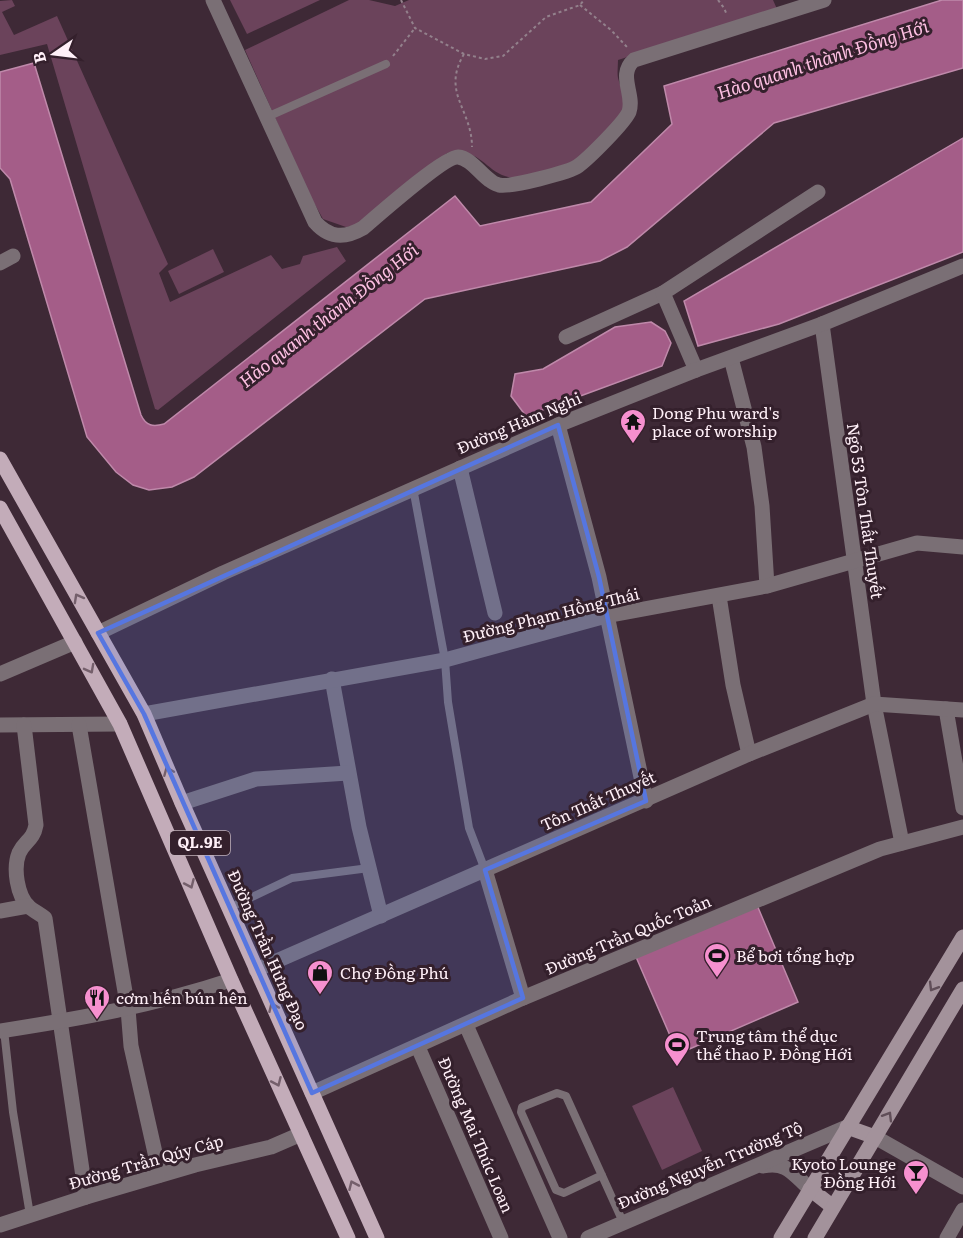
<svg xmlns="http://www.w3.org/2000/svg" width="963" height="1238" viewBox="0 0 963 1238" font-family="Literata,serif">
<style>
.green{fill:#6b435b}
.water{fill:#a45d88;stroke:#bf89aa;stroke-width:1.5}
.lines{fill:none;stroke-linecap:round;stroke-linejoin:round}
.path{stroke:#93818c;stroke-width:2;stroke-dasharray:3 3;stroke-linecap:butt}
.service{stroke:#7a6f75;stroke-width:8}
.minor{stroke:#7a6f75;stroke-width:15}
.tertiary{stroke:#7a6f75;stroke-width:15}
.secondary{stroke:#a3929b;stroke-width:15}
.primary{stroke:#c3acb9;stroke-width:15}
.oneway{stroke:#745f6b}
.oneway2{stroke:#604e58}
.marked{fill:#5676e0;fill-opacity:0.2;stroke:#5676e0;stroke-width:4.5;stroke-linejoin:round}
.labels{text-anchor:middle;stroke-width:6;stroke-linejoin:round;paint-order:stroke}
.shield{fill:#34202c;stroke:#c2b2bb;stroke-width:1.5}
.shield-label{font-size:15px;font-weight:bold;fill:#fff0f8}
.poi-label{font-size:16px;fill:#fff0f8;stroke:#34202c;text-anchor:start}
.street-label{font-size:16px;fill:#fff0f8;stroke:#34202c}
.water-label{font-size:18px;font-style:italic;fill:#fec0e3;stroke:#34202c}
</style>
<rect width="100%" height="100%" fill="#3e2936"/>
<g class="green">
<polygon points="12,0 15,6 2,12 14,35 57,16 168,264 159,273 170,302 271,255 282,269 300,264 303,256 337,247 346,261 158,410 155,409 47,44 0,55 0,1"/>
<polygon points="230,0 320,0 247,34"/>
<path d="M349,0H369L395,6L409,0H773L777,9L618,60C618,66 617,73 618,78C621,90 627,98 623,110C617,125 589,151 576,161C571,164 518,179 513,178C484,174 485,148 447,153L359,226L346,227L323,219L309,194L245,50Z"/>
<polygon points="213,249 224,272 179,294 168,271"/>
<polygon points="673,1087 702,1151 662,1170 632,1106"/>
</g>
<g class="water">
<path d="M942,0H963V68L774,123L627,247L600,261L425,299L194,477L172,487L149,490L133,485L116,472L87,437L10,179L0,168V72L34,63L141,415C146,426 153,427 164,424L455,196L480,226L591,202L672,124L664,86Z"/>
<polygon points="963,138 963,252 779,324 698,346 684,301"/>
<polygon points="651,322 665,331 671,343 662,366 526,416 511,396 515,374 543,369 615,327"/>
<polygon points="757,905 798,1002 678,1054 636,957"/>
</g>
<g class="lines">
<g class="path">
<polyline points="401,0 415,28 464,54 485,59 503,56 546,17 580,5 584,0"/>
<polyline points="718,0 724,8 727,15"/>
<polyline points="580,5 611,30 627,47"/>
<path d="M464,54C441,93 472,109 472,147"/>
<polyline points="393,56 415,28"/>
</g>
<g class="service">
<polyline points="267,117 386,64"/>
<polyline points="413,488 445,660 448,702 469,828 485,870"/>
<polyline points="229,908 292,878 369,868"/>
<polyline points="4,1030 13,1112 30,1215"/>
<polyline points="602,1175 564,1193 556,1190 521,1112 522,1107 557,1093 566,1096 623,1222"/>
</g>
<g class="minor">
<path d="M213,0L315,222C329,238 344,239 363,228C376,217 445,156 458,157C471,158 480,174 491,181C493,183 496,184 499,185C509,188 570,172 578,166C589,158 624,123 629,112C635,94 617,75 634,60L824,0"/>
<polyline points="0,263 13,256"/>
<polyline points="822,324 874,704 902,843"/>
<polyline points="566,337 663,293"/>
<polyline points="731,358 754,447 762,506 767,586"/>
<polyline points="696,370 663,293 818,192"/>
<polyline points="558,425 599,577 646,801"/>
<polyline points="460,468 495,613"/>
<polyline points="719,596 733,685 749,754"/>
<polyline points="98,633 223,573 558,425 696,370 822,324 963,266"/>
<polyline points="0,674 75,642"/>
<polyline points="332,679 359,827 381,916"/>
<polyline points="946,709 963,808"/>
<polyline points="144,714 445,660 606,616 767,586 917,543 963,547"/>
<polyline points="0,725 120,724"/>
<path d="M24,725L36,825C33,841 25,840 19,853C13,868 17,896 29,907C34,911 40,914 45,918L86,1197"/>
<polyline points="79,725 128,1009 131,1046 160,1175"/>
<polyline points="182,803 256,779 348,773"/>
<polyline points="485,870 523,998"/>
<polyline points="0,911 28,906"/>
<polyline points="256,970 749,754 874,704 963,710"/>
<polyline points="466,1025 560,1238"/>
<polyline points="418,1047 501,1238"/>
<polyline points="312,1093 523,998 880,849 963,827"/>
<polyline points="875,1137 963,1187"/>
<path d="M763,1166C787,1161 793,1174 810,1189"/>
<polyline points="0,1225 86,1197 195,1165 271,1147 301,1134"/>
<polyline points="588,1238 847,1127"/>
<polyline points="947,1238 963,1210"/>
</g>
<path class="tertiary" d="M0,1031C78,1019 156,1005 231,980"/>
<g class="secondary">
<polyline points="847,1127 875,1137"/>
<polyline points="810,1189 833,1207"/>
<polyline points="781,1238 963,937"/>
<polyline points="815,1238 963,989"/>
</g>
<g class="primary">
<polyline points="0,459 144,714 182,803 377,1238"/>
<polyline points="0,508 120,724 231,980 348,1238"/>
</g>
</g>
<defs><path id="oneway-chevron" d="M-2-3.5L2.5 0L-2 3.5" fill="none" stroke-width="1.6" stroke-linecap="round" stroke-linejoin="round" transform="scale(1.5)"/></defs>
<g class="oneway">
<use href="#oneway-chevron" transform="translate(78 598) rotate(-119)"/>
<use href="#oneway-chevron" transform="translate(90 669) rotate(62)"/>
<use href="#oneway-chevron" transform="translate(168 771) rotate(-113)"/>
<use href="#oneway-chevron" transform="translate(190 884) rotate(66)"/>
<use href="#oneway-chevron" transform="translate(273 1007) rotate(-114)"/>
<use href="#oneway-chevron" transform="translate(277 1082) rotate(66)"/>
<use href="#oneway-chevron" transform="translate(353 1185) rotate(-114)"/>
</g>
<g class="oneway2">
<use href="#oneway-chevron" transform="translate(933 987) rotate(121)"/>
<use href="#oneway-chevron" transform="translate(888 1116) rotate(-59)"/>
</g>
<path class="marked" d="M558,425L599,577L646,801L485,870L523,998L312,1093L144,714L98,633Z"/>
<defs>
<symbol id="temple-pin" viewBox="-11 -11 22 30"><path d="M0 17L-7.5 6A9.5 9.5 0 1 1 7.5 6Z" fill="#f690cf" stroke="#34202c"/><path d="M0-6L5-2H3V0L6.5 2.5H4V6H1.5V3h-3V6H-4V2.5H-6.5L-3 0V-2H-5Z" fill="#111"/></symbol>
<symbol id="stadium-pin" viewBox="-11 -11 22 30"><path d="M0 17L-7.5 6A9.5 9.5 0 1 1 7.5 6Z" fill="#f690cf" stroke="#34202c"/><path d="M0-5a6.5 5 0 1 0 0 10a6.5 5 0 1 0 0-10ZM-3.5-1.8h7v3.6h-7Z" fill="#111"/></symbol>
<symbol id="shop-pin" viewBox="-11 -11 22 30"><path d="M0 17L-7.5 6A9.5 9.5 0 1 1 7.5 6Z" fill="#f690cf" stroke="#34202c"/><path d="M-5-2.5h2.3a2.7 3.5 0 0 1 5.4 0H5L5.5 6h-11ZM-1.5-2.5h3a1.5 2.3 0 0 0-3 0Z" fill="#111"/></symbol>
<symbol id="restaurant-pin" viewBox="-11 -11 22 30"><path d="M0 17L-7.5 6A9.5 9.5 0 1 1 7.5 6Z" fill="#f690cf" stroke="#34202c"/><path d="M-5-6h1v4h1v-4h1v4h1v-4h1v5L-1.5 .5V6h-2V.5L-5-1ZM5-6V6H3V1.5H1.5Q1.5-4 5-6Z" fill="#111"/></symbol>
<symbol id="bar-pin" viewBox="-11 -11 22 30"><path d="M0 17L-7.5 6A9.5 9.5 0 1 1 7.5 6Z" fill="#f690cf" stroke="#34202c"/><path d="M-6-5H6L.8 .8V4.5H3.5V6h-7V4.5H-.8V.8Z" fill="#111"/></symbol>
</defs>
<g fill-rule="evenodd">
<use href="#temple-pin" x="618" y="407" width="30" height="40"/>
<use href="#stadium-pin" x="702" y="941" width="30" height="40"/>
<use href="#shop-pin" x="305" y="958" width="30" height="40"/>
<use href="#restaurant-pin" x="82" y="983" width="30" height="40"/>
<use href="#stadium-pin" x="662" y="1030" width="30" height="40"/>
<use href="#bar-pin" x="901" y="1158" width="30" height="40"/>
</g>
<g class="labels">
<rect class="shield" x="170" y="831" width="60" height="24" rx="4.5"/>
<g class="shield-label">
<text x="200" y="848">QL.9E</text>
</g>
<g class="poi-label">
<text x="652" y="419">Dong Phu ward's<tspan x="652" dy="18">place of worship</tspan></text>
<text x="736" y="962">Bể bơi tổng hợp</text>
<text x="340" y="979">Chợ Đồng Phú</text>
<text x="116" y="1004">cơm hến bún hên</text>
<text x="696" y="1042">Trung tâm thể dục<tspan x="696" dy="18">thể thao P. Đồng Hới</tspan></text>
<text x="896" y="1170" text-anchor="end">Kyoto Lounge<tspan x="896" dy="18">Đồng Hới</tspan></text>
</g>
<g class="street-label">
<text transform="translate(519 423) rotate(-23)" y="6">Đường Hàm Nghi</text>
<text transform="translate(865 511) rotate(82)" y="6">Ngõ 53 Tôn Thất Thuyết</text>
<text transform="translate(551 615) rotate(-14)" y="6">Đường Phạm Hồng Thái</text>
<text transform="translate(598 801) rotate(-24)" y="6">Tôn Thất Thuyết</text>
<text transform="translate(628 935) rotate(-23)" y="6">Đường Trần Quốc Toản</text>
<text transform="translate(268 950) rotate(66)" y="6">Đường Trần Hưng Đạo</text>
<text transform="translate(476 1135) rotate(67)" y="6">Đường Mai Thúc Loan</text>
<text transform="translate(146 1162) rotate(-16)" y="6">Đường Trần Qúy Cáp</text>
<text transform="translate(710 1165) rotate(-23)" y="6">Đường Nguyễn Trường Tộ</text>
</g>
<g class="water-label">
<text transform="translate(823 60) rotate(-18)" y="6">Hào quanh thành Đồng Hới</text>
<text transform="translate(329 316) rotate(-38)" y="6">Hào quanh thành Đồng Hới</text>
</g>
</g>
<g transform="translate(54 54) rotate(256)" stroke="#34202c" stroke-width="4.5" paint-order="stroke">
<path d="M0-4.5L10 22L0 15L-10 22Z" fill="#fff0f8"/>
<text y="-9" font-size="16" font-weight="bold" text-anchor="middle" fill="#fff0f8">B</text>
</g>
</svg>
